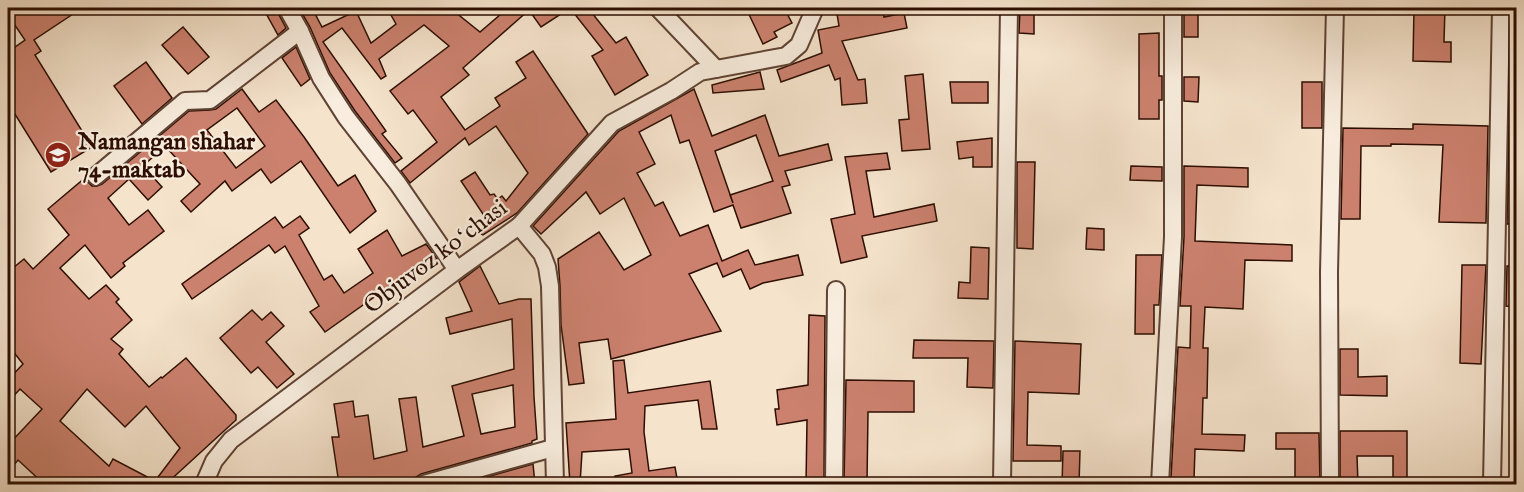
<svg xmlns="http://www.w3.org/2000/svg" width="1524" height="492" viewBox="0 0 1524 492" font-family="'IM FELL English',serif">
<style>
.building{fill:#cb816e;stroke:#2d0e01;stroke-width:1.5;fill-rule:evenodd}
.lines{fill:none;stroke-linecap:round;stroke-linejoin:round}
.minor-casing{stroke:#5f4334;stroke-width:20}
.minor{stroke:#f8edde;stroke-width:16}
.labels{text-anchor:middle;stroke-width:4.5;stroke-linejoin:round;paint-order:stroke}
.poi-label{font-size:24px;font-weight:bold;fill:#2d0e01;stroke:#f8edde;text-anchor:start}
.street-label{font-size:24px;fill:#2d0e01;stroke:#f8edde}
</style>
<rect width="100%" height="100%" fill="#f5e3cc"/>
<filter id="stains"><feTurbulence type="fractalNoise" baseFrequency=".00333" numOctaves="4"/><feColorMatrix values="0 0 0 0 .2 0 0 0 0 .09 0 0 0 0 .02 0 0 0 .5 -.17"/></filter>
<radialGradient id="worn" r=".72"><stop offset=".6" stop-color="#630" stop-opacity="0"/><stop offset="1" stop-color="#630" stop-opacity=".3"/></radialGradient>
<g class="building">
<polygon points="8,8 82,8 34,40 41,51 35,55 92,147 51,172 8,103 8,52 25,40 8,15"/>
<polygon points="263,8 277,8 278,13 286,28 278,35"/>
<polygon points="299,8 312,8 322,27 356,11 371,43 396,24 387,8 450,8 480,32 508,8 588,8 616,43 626,37 648,75 615,95 592,56 603,50 570,8 541,27 529,10 463,68 469,75 441,97 465,130 500,106 495,98 526,78 516,62 533,51 588,134 517,213 483,235 481,234 489,223 461,181 475,172 490,195 494,194 498,199 502,196 506,201 528,173 496,126 469,145 465,138 410,183 401,171 437,142 413,110 408,114 390,91 449,46 424,25 379,59 386,76 381,79 342,28 323,42 386,131 382,134 402,158 395,163 355,111 330,73 310,27"/>
<polygon points="746,8 784,8 792,23 774,32 777,37 763,44"/>
<polygon points="836,8 882,8 884,17 904,13 907,28 842,41 858,80 865,79 867,103 842,105 840,78 835,80 829,65 781,82 777,70 822,53 818,30 839,26"/>
<polygon points="1020,8 1034,8 1034,34 1019,33"/>
<rect x="1184" y="8" width="14" height="29"/>
<polygon points="1414,8 1445,8 1444,42 1451,42 1451,62 1413,61"/>
<polygon points="183,27 209,57 188,74 162,45"/>
<polygon points="1159,33 1159,76 1162,76 1162,100 1159,100 1159,119 1139,119 1139,34"/>
<polygon points="296,47 310,79 301,86 282,58"/>
<polygon points="146,62 172,98 142,124 114,86"/>
<polygon points="760,72 764,89 713,93 712,85"/>
<polygon points="923,74 930,149 902,151 899,120 909,119 905,76"/>
<polygon points="1184,77 1199,77 1198,102 1184,101"/>
<polygon points="950,82 988,82 988,103 952,103"/>
<rect x="1302" y="82" width="20" height="46"/>
<path d="M242,89L259,112L276,100L304,137L338,186L355,175L376,211L350,233L301,161L271,183L261,169L232,191L225,181L191,212L181,201L200,184L165,146L143,166L162,187L148,200L129,179L108,198L129,225L148,210L164,231L123,263L125,266L111,278L85,245L60,268L89,299L106,285L119,299L116,302L132,320L111,339L123,349L119,354L149,387L161,377L162,378L186,358L236,415V420L166,484H44L18,460L8,472V445L42,409L20,389L8,402V380L23,364L8,345V272L24,259L33,269L69,235L48,209L86,177L88,182L92,186H97L102,184L189,111L210,110L216,109ZM237,108L265,146L236,168L207,130ZM87,389L125,427L146,406L180,448L155,481L113,459L109,466L60,421Z"/>
<path d="M694,89L712,136L765,115L779,156L828,144L832,160L785,171L790,185L782,187L791,213L741,228L733,205L714,212L689,140L680,143L671,115L639,132L655,164L637,173L655,206L663,202L680,236L708,225L722,261L748,250L755,265L798,255L803,275L763,283L750,289L741,269L723,277L717,263L689,274L721,331L611,359L608,339L579,343L584,383L569,385L561,325L560,286L558,259L599,232L624,270L651,255L624,198L600,214L586,192L541,234L533,226L619,131ZM756,135L773,181L730,195L733,203L715,151Z"/>
<polygon points="1413,124 1488,126 1486,223 1439,222 1443,145 1391,144 1391,146 1361,146 1360,219 1341,219 1343,128 1413,129"/>
<polygon points="1509,126 1516,127 1516,224 1507,224"/>
<polygon points="992,138 992,167 973,167 973,157 959,159 957,142"/>
<polygon points="887,153 890,169 866,171 874,217 934,204 937,221 862,236 867,257 841,263 831,219 855,214 845,157"/>
<polygon points="1017,162 1035,162 1033,249 1017,248"/>
<polygon points="1131,166 1162,167 1162,181 1130,180"/>
<polygon points="1184,166 1248,168 1248,187 1197,185 1195,241 1292,245 1292,261 1245,260 1243,309 1205,307 1203,348 1208,348 1207,398 1203,398 1202,434 1245,435 1244,451 1195,449 1194,479 1171,478 1178,347 1190,348 1191,306 1180,306 1184,237"/>
<polygon points="300,216 309,228 299,235 324,280 332,275 344,293 373,273 358,249 387,230 402,256 426,244 438,260 397,281 325,332 310,312 319,306 285,246 275,253 269,245 192,299 182,284 275,217 283,228"/>
<polygon points="1087,228 1104,229 1104,250 1086,249"/>
<polygon points="971,247 989,248 988,299 958,298 959,282 970,283"/>
<polygon points="1136,255 1162,255 1159,305 1154,305 1154,334 1135,334"/>
<polygon points="1462,265 1486,265 1481,364 1460,363"/>
<path d="M480,266L499,304L519,299H531L534,397L537,439L532,441V443L421,474L416,477L414,484H387L386,480L358,484H339L332,437H339L334,404L353,401L355,417L368,415L374,459L407,451L399,399L416,397L423,447L464,436L452,386L514,369L512,319L450,334L446,318L472,311L459,282ZM513,385L515,427L481,434L472,394Z"/>
<polygon points="1507,266 1516,266 1516,307 1506,306"/>
<polygon points="252,310 262,320 271,312 284,326 266,342 294,374 277,388 258,367 251,373 220,338"/>
<polygon points="809,315 825,316 824,484 806,484 807,420 777,425 775,409 779,409 777,390 808,385"/>
<polygon points="914,340 994,341 993,388 967,387 968,358 913,358"/>
<polygon points="1015,341 1081,344 1079,394 1028,392 1027,445 1061,446 1061,461 1013,461"/>
<polygon points="1340,349 1358,349 1358,377 1387,376 1387,396 1340,395"/>
<polygon points="624,360 628,393 710,381 717,429 702,429 698,400 645,406 644,432 649,471 675,467 678,484 616,484 615,476 632,473 629,449 582,452 580,484 570,484 566,423 616,419 613,361"/>
<polygon points="846,380 914,381 914,412 868,412 867,484 844,484"/>
<polygon points="1340,431 1407,431 1407,484 1393,484 1393,456 1357,456 1358,484 1340,484"/>
<polygon points="1276,433 1319,433 1320,484 1295,484 1295,449 1276,449"/>
<polygon points="1063,451 1080,451 1079,484 1062,484"/>
<polygon points="533,464 535,484 461,484"/>
</g>
<g class="lines">
<defs>
<g id="minor">
<polyline points="287,8 300,31 321,78 346,117 398,184 457,270"/>
<polyline points="658,8 716,69"/>
<polyline points="96,176 185,101 210,100 300,31"/>
<polyline points="519,226 542,254 547,267 550,286 555,484"/>
<polyline points="204,484 214,461 231,440 457,270 519,226 612,123 671,91 700,72 786,56 799,45 815,8"/>
<polyline points="424,484 553,448"/>
<polyline points="834,484 836,290"/>
<polyline points="1002,484 1009,8"/>
<polyline points="1160,484 1173,237 1173,8"/>
<polyline points="1330,484 1329,272 1335,8"/>
<polyline points="1492,484 1501,8"/>
</g>
</defs>
<use href="#minor" class="minor-casing"/>
<use href="#minor" class="minor"/>
</g>
<defs>
<symbol id="school-disc" viewBox="-11 -11 22 22"><circle r="9.5" fill="#8f2418" stroke="#f8edde"/><path d="M0-5L7-2L0 1L-7-2ZM-4 1L0 2.5L4 1V4Q0 6-4 4Z" fill="#fff"/></symbol>
</defs>
<g fill-rule="evenodd">
<use href="#school-disc" x="43" y="140" width="30" height="30"/>
</g>
<g class="labels">
<g class="poi-label">
<text x="78" y="149">Namangan shahar<tspan x="78" dy="28">74-maktab</tspan></text>
</g>
<g class="street-label">
<text transform="translate(435 256) rotate(-37)" y="8">Objuvoz koʻchasi</text>
</g>
</g>
<rect width="1524" height="492" fill="none" stroke="#f5e3cc" stroke-width="30"/>
<rect x="9" y="9" width="1506" height="474" fill="none" stroke="#2d0e01" stroke-width="3"/>
<rect x="15" y="15" width="1494" height="462" fill="none" stroke="#2d0e01" stroke-width="1.5"/>
<rect width="100%" height="100%" filter="url(#stains)"/>
<rect width="100%" height="100%" fill="url(#worn)"/>
</svg>
